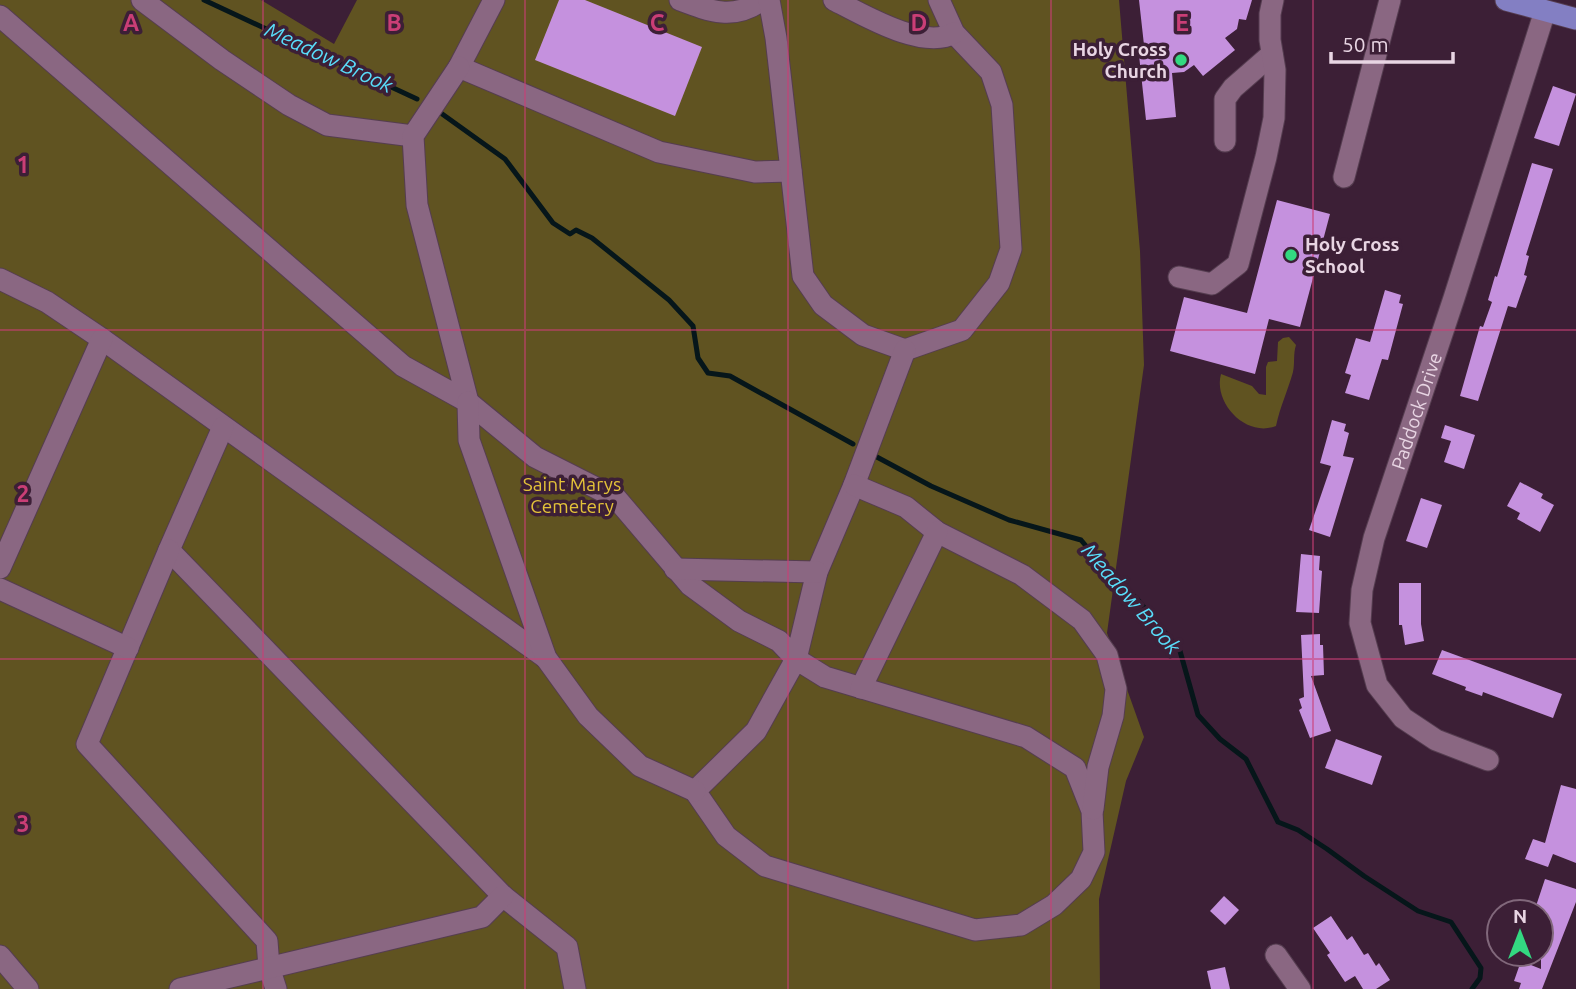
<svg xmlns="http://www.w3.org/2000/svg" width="1576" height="989" viewBox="0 0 1576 989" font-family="Ubuntu,sans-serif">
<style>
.green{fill:#605321}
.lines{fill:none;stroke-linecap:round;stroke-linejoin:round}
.stream{stroke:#06161a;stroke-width:5}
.building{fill:#c591de}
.minor-casing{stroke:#553d50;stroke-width:23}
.major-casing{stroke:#553d50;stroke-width:23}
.minor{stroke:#8a6782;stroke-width:21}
.major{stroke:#837fc3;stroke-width:21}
.grid{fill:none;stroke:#ca3e76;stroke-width:2;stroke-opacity:0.55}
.poi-dot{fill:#33d881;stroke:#3c1f36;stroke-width:2.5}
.labels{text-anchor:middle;stroke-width:7;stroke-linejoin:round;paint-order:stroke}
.poi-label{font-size:19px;font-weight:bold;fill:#e8d5e3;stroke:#3c1f36;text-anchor:end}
.street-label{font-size:19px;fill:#e8d5e3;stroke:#3c1f36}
.park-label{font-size:19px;fill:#e3c239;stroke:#3c1f36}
.water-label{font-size:21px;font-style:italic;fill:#59ddfa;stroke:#3c1f36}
.grid-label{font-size:23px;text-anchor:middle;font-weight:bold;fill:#ca3e76;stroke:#3c1f36;stroke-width:7;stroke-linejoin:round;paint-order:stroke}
</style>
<rect width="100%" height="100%" fill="#3c1f36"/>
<g class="green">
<polygon points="0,0 261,0 334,44 357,0 1119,0 1140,251 1144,365 1107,633 1144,737 1126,781 1099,899 1100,989 0,989"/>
<path d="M1289,337L1296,345C1293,354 1295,363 1293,372C1288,390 1280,407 1276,426C1246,438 1213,403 1221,374L1252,386L1259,394L1266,395V367L1268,362L1277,361L1278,342L1283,338Z"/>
</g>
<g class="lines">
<g class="stream">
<polyline points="204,0 417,99"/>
<polyline points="438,111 505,159 553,223 570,234 576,230 592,238 669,300 693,326 698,358 708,373 730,376 853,444"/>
<polyline points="875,456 931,486 1009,520 1081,540 1102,565 1138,600 1180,651 1198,715 1220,739 1246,759 1278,822 1298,830 1327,849 1364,876 1418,911 1451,922 1481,968 1480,978 1472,989"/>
</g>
</g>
<g class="building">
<polygon points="559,0 585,0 702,47 675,116 535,60"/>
<polygon points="1139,0 1252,0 1246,20 1239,19 1237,29 1225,38 1235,50 1203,76 1194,65 1184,72 1172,73 1176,117 1146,120 1139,55 1145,54"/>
<polygon points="1553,86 1576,94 1559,146 1534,138"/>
<polygon points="1532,163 1553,169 1526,255 1529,256 1524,275 1527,276 1516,308 1508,306 1478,401 1460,396 1480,326 1483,327 1492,302 1488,300 1495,276 1497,277"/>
<polygon points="1277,200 1330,214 1300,327 1269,319 1255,374 1170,351 1184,297 1247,313"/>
<polygon points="1385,290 1401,295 1399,303 1403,304 1388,360 1382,359 1369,400 1345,393 1351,375 1345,373 1356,338 1370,342"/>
<polygon points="1332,420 1346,424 1344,431 1349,433 1343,456 1354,458 1330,537 1309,530 1331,466 1320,463"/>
<polygon points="1445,425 1475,435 1464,469 1444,462 1451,441 1441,438"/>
<polygon points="1520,482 1543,494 1541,498 1554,505 1540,532 1517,519 1520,513 1507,506"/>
<polygon points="1421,498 1442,505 1427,548 1406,541"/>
<polygon points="1301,554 1320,556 1319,570 1322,571 1319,613 1296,612"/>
<polygon points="1399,583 1421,583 1421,624 1424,641 1405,645 1402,625 1399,625"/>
<polygon points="1320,634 1320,645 1323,645 1324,675 1311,676 1331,731 1310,738 1299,710 1302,708 1299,699 1304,697 1301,635"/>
<polygon points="1442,650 1562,694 1553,718 1483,692 1482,696 1465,690 1466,687 1432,674"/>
<polygon points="1336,739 1382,756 1372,785 1325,768"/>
<polygon points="1561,785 1576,789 1576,863 1553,854 1548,867 1525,859 1533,839 1545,843"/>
<polygon points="1545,879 1576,889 1576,902 1542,989 1519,989 1521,983 1514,981 1521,961 1541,969 1541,912 1534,912"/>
<polygon points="1224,896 1239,910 1225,925 1210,911"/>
<polygon points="1331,916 1347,940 1352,936 1364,955 1368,953 1376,966 1379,963 1390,980 1376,989 1363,989 1355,976 1345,982 1327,955 1330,953 1313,928"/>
<polygon points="1225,967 1230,989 1211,989 1207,971"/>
</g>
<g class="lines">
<defs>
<g id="minor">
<polyline points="142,0 222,60 289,105 327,125 413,136"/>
<polyline points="494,0 459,67 659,152 755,172 791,171"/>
<path d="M680,0C709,11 734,21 762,0"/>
<polyline points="769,0 776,38 803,276 823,305 863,335 905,350 962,330 999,283 1011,249 1002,105 991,72 954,33 939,0"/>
<path d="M834,0C862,14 923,51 954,33"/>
<polyline points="0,16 403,366 468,402 417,205 413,136 459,67"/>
<polyline points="1225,141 1225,99 1233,88 1272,54"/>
<polyline points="1344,177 1390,0"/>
<polyline points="1179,277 1212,284 1238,264 1266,157 1274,118 1275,70 1270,40 1270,14 1273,0"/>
<polyline points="0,279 47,302 102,339 546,658"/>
<polyline points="468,402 535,457 616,498 690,585 739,621 779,641 796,659 825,677 1026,737 1075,768 1092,811 1094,852 1081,879 1054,905 1021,925 975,930 765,866 726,836 695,791 756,731 796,659 817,572 854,485 905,350"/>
<polyline points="468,402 469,440 546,658 588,716 640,766 695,791"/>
<polyline points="223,427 169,550 503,896 567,947 575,989"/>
<polyline points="854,485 906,507 937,532 1022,575 1082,620 1107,655 1116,689 1113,716 1098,767 1093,809"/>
<polyline points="169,550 87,744 267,941 269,967 276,989"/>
<polyline points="0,568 102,339"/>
<polyline points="675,569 817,572"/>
<polyline points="0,589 128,648"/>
<polyline points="861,688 937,532"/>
<path id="s1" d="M1488,760L1436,740L1403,718L1377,685L1360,623L1362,590L1374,538L1454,298L1545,11"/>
<polyline points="1276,955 1300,989"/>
<polyline points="0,956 28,989"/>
<polyline points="180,989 482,917 503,896"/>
</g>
<polyline id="major" points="1506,0 1576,19"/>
</defs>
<use href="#minor" class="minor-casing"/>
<use href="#major" class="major-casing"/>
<use href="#minor" class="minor"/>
<use href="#major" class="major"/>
</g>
<path class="grid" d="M263,0V989M525,0V989M788,0V989M1051,0V989M1313,0V989M0,330H1576M0,659H1576"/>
<g class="poi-dot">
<circle cx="1181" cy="60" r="7"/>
<circle cx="1291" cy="255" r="7"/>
</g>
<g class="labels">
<g class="poi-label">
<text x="1167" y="56">Holy Cross<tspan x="1167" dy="22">Church</tspan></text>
<text x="1305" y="251" text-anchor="start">Holy Cross<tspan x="1305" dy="22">School</tspan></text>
</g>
<g class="street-label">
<text dy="7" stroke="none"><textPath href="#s1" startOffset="422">Paddock Drive</textPath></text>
</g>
<g class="park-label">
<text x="572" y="491">Saint Marys<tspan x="572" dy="22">Cemetery</tspan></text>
</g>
<g class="water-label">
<text transform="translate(329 58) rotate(25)" y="7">Meadow Brook</text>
<text transform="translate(1131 599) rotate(49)" y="7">Meadow Brook</text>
</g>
</g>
<g class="grid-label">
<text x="131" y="31">A</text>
<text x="394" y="31">B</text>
<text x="657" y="31">C</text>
<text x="919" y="31">D</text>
<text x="1182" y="31">E</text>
<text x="23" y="173">1</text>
<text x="23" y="502">2</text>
<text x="23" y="832">3</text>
</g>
<g transform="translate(1520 933)"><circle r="33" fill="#3c1f36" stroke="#81687b" stroke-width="2"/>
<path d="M0-5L12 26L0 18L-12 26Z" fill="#33d881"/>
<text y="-10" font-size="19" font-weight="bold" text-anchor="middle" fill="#e8d5e3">N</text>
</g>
<path d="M1331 52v10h122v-10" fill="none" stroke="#e8d5e3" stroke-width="3.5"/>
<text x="1342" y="52" font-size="21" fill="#e8d5e3" stroke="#3c1f36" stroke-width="5" paint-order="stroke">50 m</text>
</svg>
